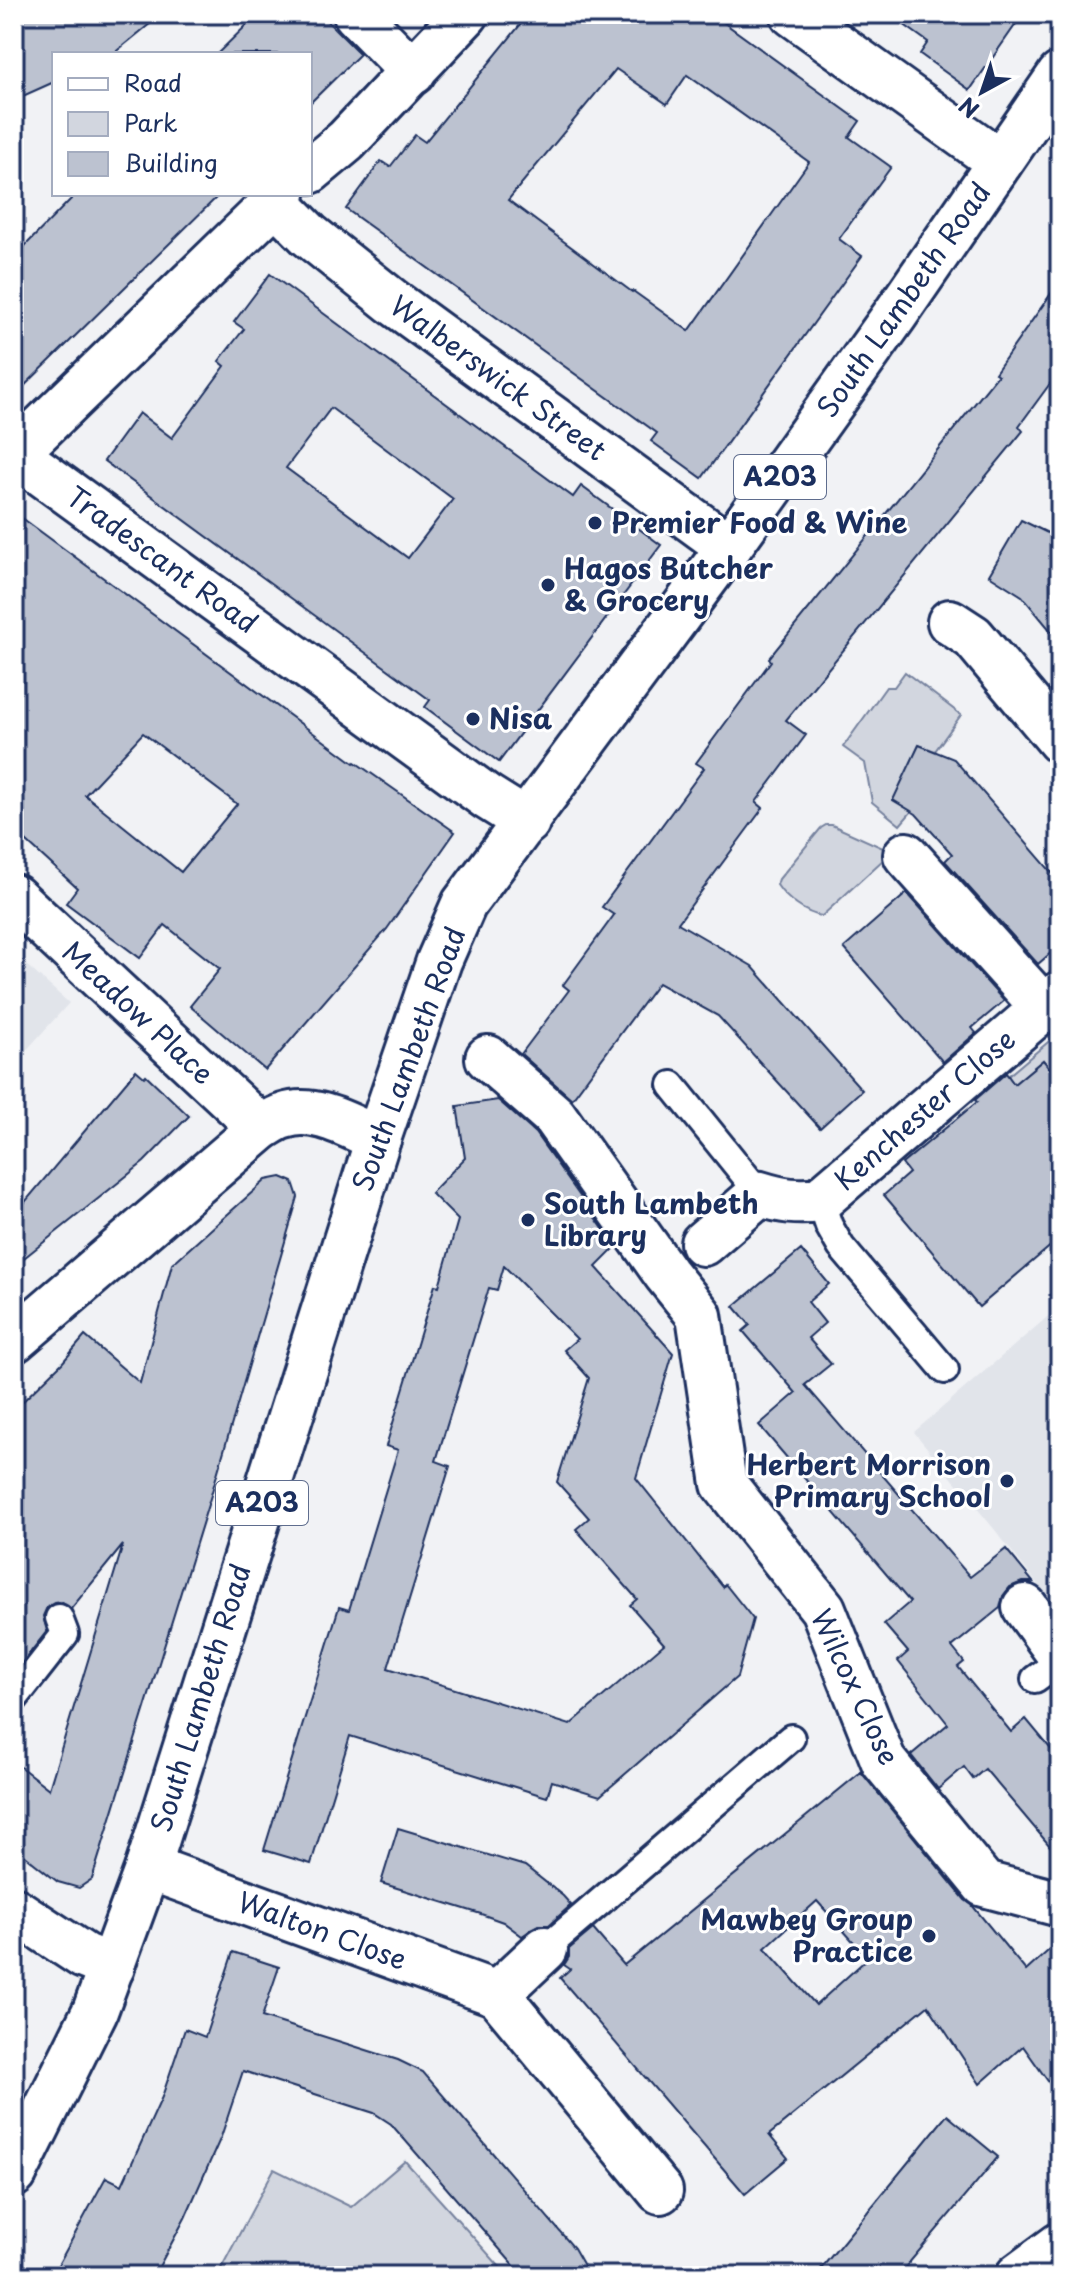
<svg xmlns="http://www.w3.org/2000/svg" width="1074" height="2290" viewBox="0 0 1074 2290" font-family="'Playpen Sans',sans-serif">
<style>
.built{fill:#e1e4ea}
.green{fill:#d2d6df;stroke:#76829e;stroke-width:2}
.building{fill:#bcc2d0;stroke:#1b2f5e;stroke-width:2;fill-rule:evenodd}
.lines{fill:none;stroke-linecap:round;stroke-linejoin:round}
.lane-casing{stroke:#1b2f5e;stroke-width:32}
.street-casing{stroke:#1b2f5e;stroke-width:50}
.highway-casing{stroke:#1b2f5e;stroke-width:50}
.lane{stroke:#fff;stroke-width:26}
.street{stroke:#fff;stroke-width:44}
.highway{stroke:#fff;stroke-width:44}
.poi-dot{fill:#1b2f5e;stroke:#fff;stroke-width:3}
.labels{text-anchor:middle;stroke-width:6;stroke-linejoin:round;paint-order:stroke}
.shield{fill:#fff;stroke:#5f6d8e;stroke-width:2}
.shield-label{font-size:26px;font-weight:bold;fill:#1b2f5e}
.street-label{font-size:28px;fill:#1b2f5e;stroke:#fff}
.poi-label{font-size:28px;font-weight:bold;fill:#1b2f5e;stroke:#fff;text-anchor:start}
</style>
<rect width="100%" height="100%" fill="#f1f2f5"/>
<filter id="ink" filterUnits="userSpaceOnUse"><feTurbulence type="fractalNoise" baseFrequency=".0125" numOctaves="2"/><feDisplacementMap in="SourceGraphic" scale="16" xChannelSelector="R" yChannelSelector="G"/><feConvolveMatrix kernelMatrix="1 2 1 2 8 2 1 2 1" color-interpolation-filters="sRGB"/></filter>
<g filter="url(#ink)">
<g class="built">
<polygon points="14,954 69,1003 14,1064"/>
<polygon points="1060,1306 1060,1613 995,1530 914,1432"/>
</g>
<g class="green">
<polygon points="905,672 961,715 935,751 919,745 894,800 912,811 900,825 872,802 865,763 843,747 886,687 894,687"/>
<path d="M826,825H832L883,848L886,853L884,859L822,916C806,914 786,899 777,885L779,879L821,828Z"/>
<polygon points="1060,1032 1060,1080 1043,1060 1014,1084 1008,1076"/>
<polygon points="405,2161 508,2276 217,2276 274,2169 351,2207"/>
</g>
<g class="building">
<polygon points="14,14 162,14 113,54 54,54 54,82 14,100"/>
<polygon points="258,14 320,14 360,54 310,103 310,54 217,54"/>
<path d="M529,14H712L860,121L849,137L891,167L839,239L862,256L702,478L651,441L657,433L346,209L381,161L390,167L415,135L425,142ZM616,69L667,104L687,75L809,162L689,331L633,291L632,292L508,200Z"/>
<polygon points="889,14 1023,14 970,90 920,54 928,42"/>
<polygon points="76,194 220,194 14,396 14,257"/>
<path d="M270,274L573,497L581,486L661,545L499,762L425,707L430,700L104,461L139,413L172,438L225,366L219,361L244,329L234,322ZM331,408L453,499L408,558L286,468Z"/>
<polygon points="1060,281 1060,370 1019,426 1023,431 786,720 806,735 756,802 763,808 678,923 752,966 862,1090 820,1128 718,1016 658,983 572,1099 521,1054 569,990 563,985 614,915 602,907 704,768 696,763 771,661 769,658 998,375 995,373"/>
<path d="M14,512L354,763L355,762L455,832L387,929L265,1070L190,1006L220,969L165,925L140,958L66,903L77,888L14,830ZM143,733L237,804L181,872L85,795Z"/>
<polygon points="1021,520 1060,539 1060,642 1022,596 989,575"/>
<polygon points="919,745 954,759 1060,882 1060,945 1038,964 945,861 952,854 916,814 893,800"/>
<polygon points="907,893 1004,1001 972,1028 976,1033 943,1062 844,948"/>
<polygon points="1043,1060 1060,1080 1060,1238 979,1307 884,1195 909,1173 902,1164 977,1102 975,1100 1006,1073 1014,1084"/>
<polygon points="136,1070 144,1077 146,1075 189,1116 144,1162 14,1266 14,1215"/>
<path d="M498,1100L535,1133L616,1247L596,1267L673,1353L636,1478L723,1587L725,1584L753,1619L737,1677L600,1796L552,1781L547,1797L350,1736L311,1864L264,1850L339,1607L349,1610L398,1450L386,1446L435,1285L439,1286L458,1220L431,1193L465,1158L457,1106ZM504,1266L577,1339L564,1350L589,1378L557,1482L589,1518L576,1529L637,1599L630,1605L664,1644L570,1725L388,1668L450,1466L436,1461L489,1288L497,1290Z"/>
<polygon points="281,1177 293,1182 298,1197 211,1495 92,1879 79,1888 58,1882 14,1847 14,1762 49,1789 123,1545 71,1609 61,1602 54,1603 47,1607 43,1616 47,1631 14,1673 14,1410 62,1363 85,1336 140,1383 172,1264 266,1180"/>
<polygon points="801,1250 829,1284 808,1302 825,1323 808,1338 831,1364 805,1385 970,1577 1006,1549 1033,1582 1022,1582 1010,1587 1003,1596 1000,1608 952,1647 964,1662 958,1667 1011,1732 1026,1719 1060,1760 1060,1858 985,1769 973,1779 964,1767 938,1789 911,1755 948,1724 898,1661 908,1652 884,1624 910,1602 759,1425 796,1393 743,1331 750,1325 734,1306"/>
<path d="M861,1772L965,1900L972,1905L1026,1971L1060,1940V2098L1023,2046L980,2084L928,2005L769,2135L788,2158L745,2194L560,1978L570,1969L564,1965L569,1957V1949L593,1929L624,1965ZM817,1901L868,1958L816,2005L765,1948Z"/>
<polygon points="398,1828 525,1866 563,1896 571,1905 549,1925 539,1925 522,1936 503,1922 481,1914 381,1883"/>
<polygon points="233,1952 279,1967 262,2017 398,2060 423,2072 574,2248 590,2276 523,2276 391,2124 374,2113 243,2071 221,2137 185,2218 154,2276 52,2276 106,2177 122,2185 162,2097 185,2029 205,2037"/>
<polygon points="947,2115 998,2157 898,2276 815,2276"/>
</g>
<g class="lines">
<defs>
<g id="lane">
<polyline points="672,1085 760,1194"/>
<polyline points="820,1200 829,1226 841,1247 945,1370"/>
<polyline points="1035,1679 1060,1661"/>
<polyline points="14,1699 65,1634 59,1618"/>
<polyline points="545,1949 791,1738"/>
</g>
<g id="street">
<polyline points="356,14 413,72"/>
<polyline points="793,14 1000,162"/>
<polyline points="310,171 346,141 466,14"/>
<polyline points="283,194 29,440 23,451 29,464 487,797 527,822"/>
<polyline points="275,201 309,235 393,302 729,547"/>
<polyline points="950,622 973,637 1060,741"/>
<polyline points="906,855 1044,1008"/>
<polyline points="14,897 261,1128"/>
<polyline points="488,1058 554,1116 666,1274 699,1315 724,1484 823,1609 884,1762 984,1884 1060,1904"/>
<path d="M703,1243L760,1194C782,1201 798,1203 820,1200L1060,994"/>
<path d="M14,1340L261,1128C268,1124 276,1118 284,1116C316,1105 350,1127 378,1139"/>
<polyline points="1025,1607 1060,1655"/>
<polyline points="148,1867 497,1994 660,2191"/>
<polyline points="14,1910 84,1956 112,1967"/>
<polyline points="497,1994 545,1949"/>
<polyline points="1018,2276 1060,2245"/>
</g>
<polyline id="highway" points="14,2174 95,2011 148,1867 378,1139 439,961 464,904 729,547 895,315 1060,75"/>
</defs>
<use href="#lane" class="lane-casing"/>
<use href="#street" class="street-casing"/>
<use href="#highway" class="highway-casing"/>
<use href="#lane" class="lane"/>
<use href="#street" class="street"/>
<use href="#highway" class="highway"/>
</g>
</g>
<g class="poi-dot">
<circle cx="595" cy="523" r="8"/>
<circle cx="548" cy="585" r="8"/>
<circle cx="473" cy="719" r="8"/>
<circle cx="528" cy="1220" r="8"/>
<circle cx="1007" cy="1481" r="8"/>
<circle cx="929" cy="1936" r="8"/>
</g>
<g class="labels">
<g class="shield">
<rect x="734" y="455" width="92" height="44" rx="6"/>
<rect x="216" y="1481" width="92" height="44" rx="6"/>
</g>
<g class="shield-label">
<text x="780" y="486">A203</text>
<text x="262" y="1512">A203</text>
</g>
<g class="street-label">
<text transform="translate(904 300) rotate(-55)" y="10">South Lambeth Road</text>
<text transform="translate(498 378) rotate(36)" y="10">Walberswick Street</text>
<text transform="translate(162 560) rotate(36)" y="10">Tradescant Road</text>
<text transform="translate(138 1013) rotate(43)" y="10">Meadow Place</text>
<text transform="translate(409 1059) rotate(-70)" y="10">South Lambeth Road</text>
<text transform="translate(925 1110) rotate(-41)" y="10">Kenchester Close</text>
<text transform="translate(855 1687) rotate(65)" y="10">Wilcox Close</text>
<text transform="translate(201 1698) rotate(-73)" y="10">South Lambeth Road</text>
<text transform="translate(322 1931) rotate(20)" y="10">Walton Close</text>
</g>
<g class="poi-label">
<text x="611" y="533">Premier Food &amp; Wine</text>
<text x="564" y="579">Hagos Butcher<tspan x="564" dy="32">&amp; Grocery</tspan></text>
<text x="489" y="729">Nisa</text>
<text x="544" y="1214">South Lambeth<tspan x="544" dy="32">Library</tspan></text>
<text x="991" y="1475" text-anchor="end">Herbert Morrison<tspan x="991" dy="32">Primary School</tspan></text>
<text x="913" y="1930" text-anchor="end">Mawbey Group<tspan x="913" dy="32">Practice</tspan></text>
</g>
</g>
<rect width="1074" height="2290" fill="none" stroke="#fff" stroke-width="48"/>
<rect x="24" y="24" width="1026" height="2242" fill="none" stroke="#1b2f5e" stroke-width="3" filter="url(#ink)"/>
<rect x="52" y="52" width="260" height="144" fill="#ffffff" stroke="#a4acbf" stroke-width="2"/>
<rect x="68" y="78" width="40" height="12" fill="#ffffff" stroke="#a4acbf" stroke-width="2"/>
<text x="124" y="92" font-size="24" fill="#1b2f5e">Road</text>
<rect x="68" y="112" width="40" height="24" fill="#d2d6df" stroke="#a4acbf" stroke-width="2"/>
<text x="124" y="132" font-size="24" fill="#1b2f5e">Park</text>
<rect x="68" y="152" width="40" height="24" fill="#bcc2d0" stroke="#a4acbf" stroke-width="2"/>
<text x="124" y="172" font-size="24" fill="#1b2f5e">Building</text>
<g transform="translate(982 92) rotate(220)" stroke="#ffffff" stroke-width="6" paint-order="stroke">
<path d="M0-6L14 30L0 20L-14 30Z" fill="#1b2f5e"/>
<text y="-12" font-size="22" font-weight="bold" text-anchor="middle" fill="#1b2f5e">N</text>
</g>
</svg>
